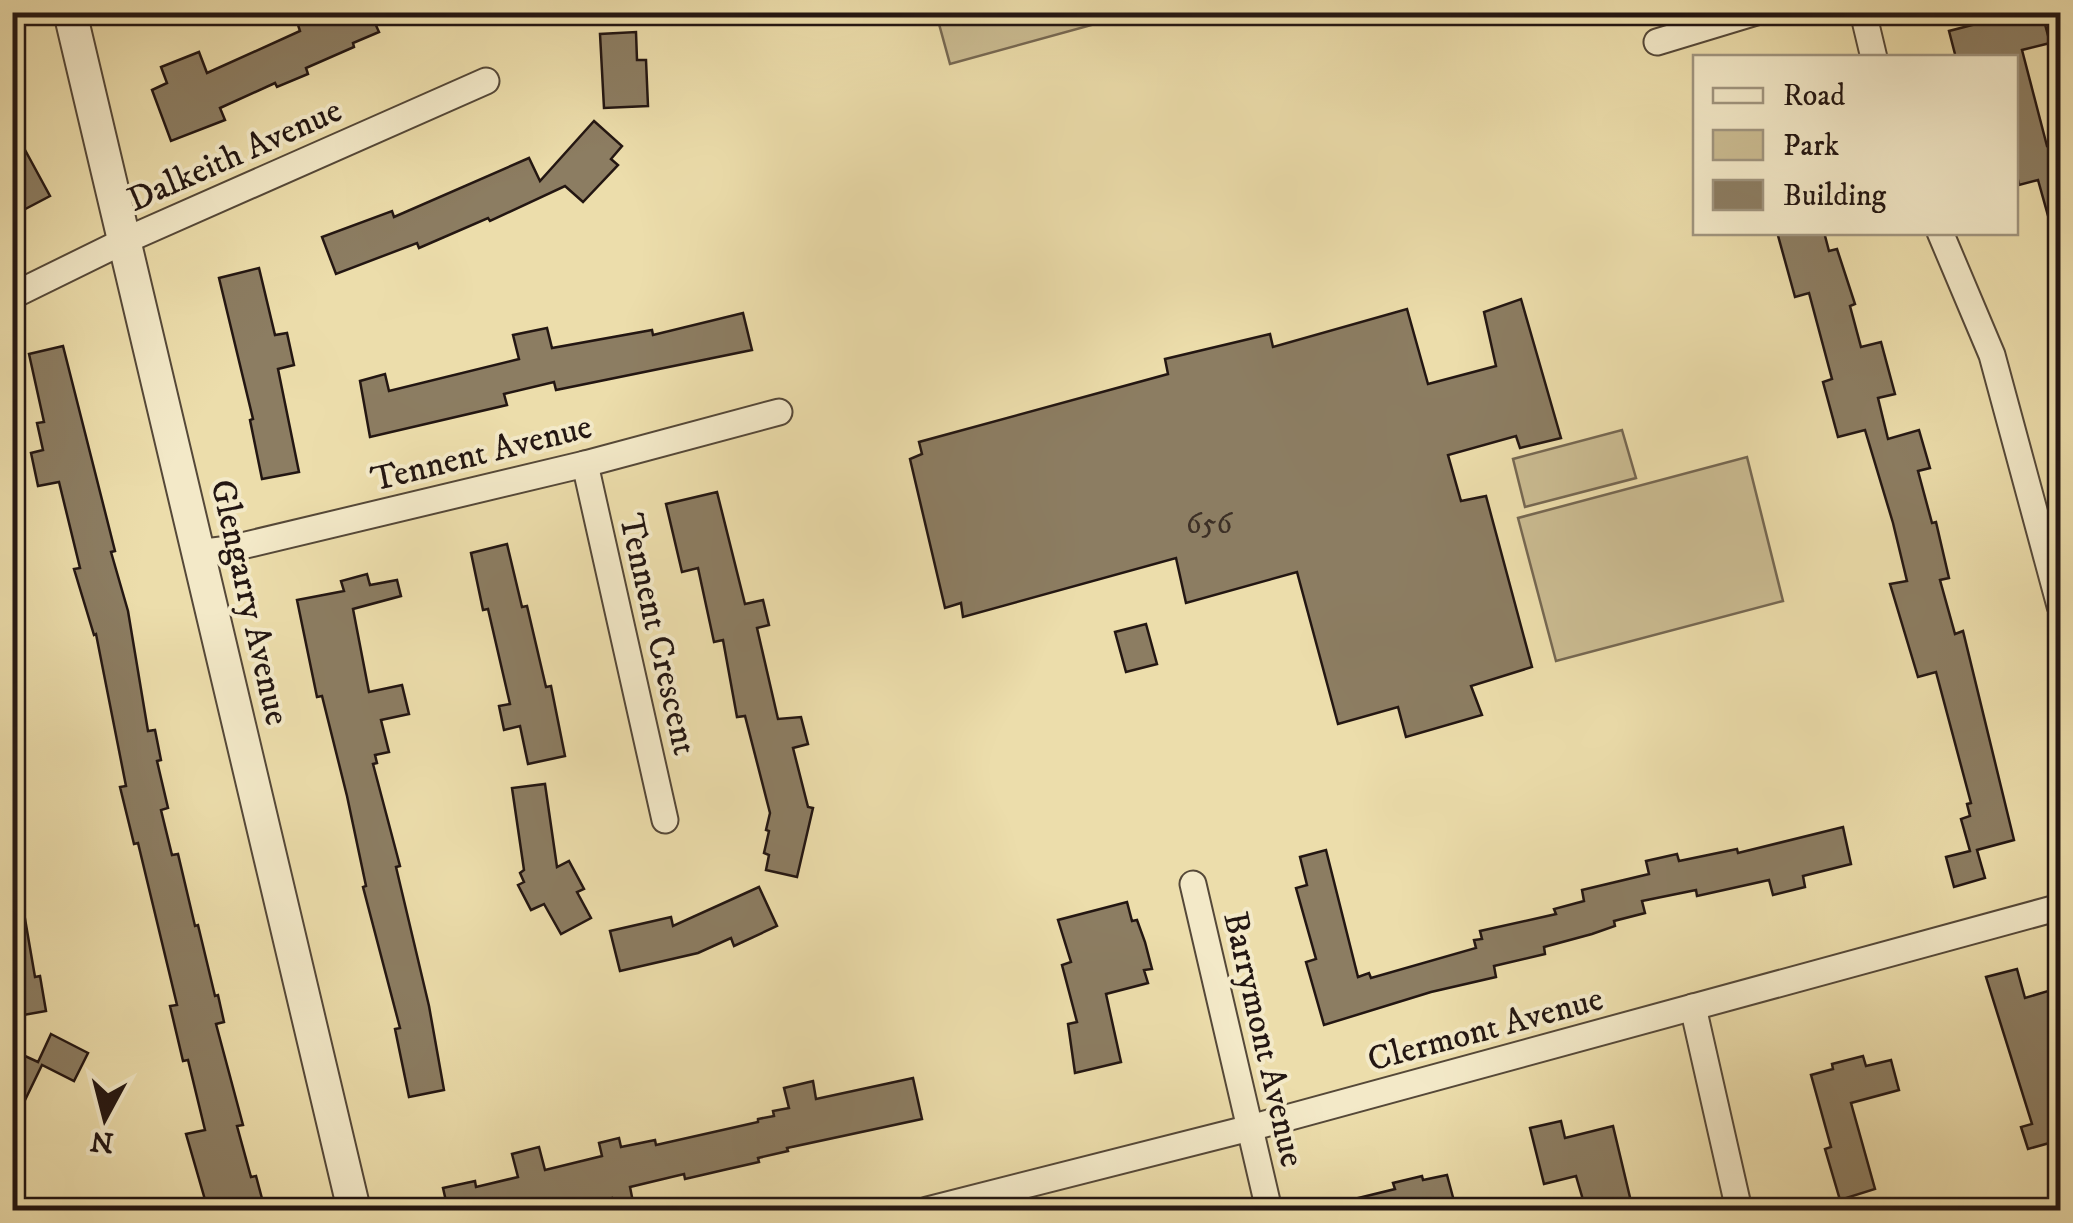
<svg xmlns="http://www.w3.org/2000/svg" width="2073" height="1223" viewBox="0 0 2073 1223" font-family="'IM FELL DW Pica',serif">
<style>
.green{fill:#cabb91;stroke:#766852;stroke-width:2.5}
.building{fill:#8c7d62;stroke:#231612;stroke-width:2.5}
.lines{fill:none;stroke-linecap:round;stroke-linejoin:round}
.minor-casing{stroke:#554838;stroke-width:29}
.tertiary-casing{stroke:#554838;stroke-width:36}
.minor{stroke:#f3e9c8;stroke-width:25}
.tertiary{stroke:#f3e9c8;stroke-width:32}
.labels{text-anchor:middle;stroke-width:8;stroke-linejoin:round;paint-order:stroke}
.number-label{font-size:30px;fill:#3d3026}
.street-label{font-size:35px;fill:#231612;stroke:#f3e9c8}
</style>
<rect width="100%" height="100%" fill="#ecddab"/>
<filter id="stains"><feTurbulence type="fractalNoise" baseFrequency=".002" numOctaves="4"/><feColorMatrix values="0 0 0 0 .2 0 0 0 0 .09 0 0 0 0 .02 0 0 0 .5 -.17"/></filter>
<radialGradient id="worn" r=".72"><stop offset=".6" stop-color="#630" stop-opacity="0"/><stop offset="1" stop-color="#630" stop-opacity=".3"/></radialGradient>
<g class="green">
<polygon points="936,13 936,12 1135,13 950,64"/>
<polygon points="1622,430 1636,478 1525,507 1513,459"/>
<polygon points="1747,457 1783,601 1556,661 1518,518"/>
</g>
<g class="building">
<polygon points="326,12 370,12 379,32 353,43 354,47 306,68 308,74 277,87 275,83 220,108 225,120 171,141 152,90 167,83 161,67 199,52 207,73 300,31 298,25"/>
<polygon points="2042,13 2050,43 2022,50 2047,146 2060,142 2060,236 2054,237 2038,180 2019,185 2016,170 2016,58 1956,58 1949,31 2003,17 2004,23"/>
<polygon points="636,32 637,60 646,60 648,106 604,108 600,34"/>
<polygon points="594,121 622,146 611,159 618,165 583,202 565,186 490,221 488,218 419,248 417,243 336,274 322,237 392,211 394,217 529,158 540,181"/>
<polygon points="12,126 50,196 12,216"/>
<polygon points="1777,232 1824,232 1829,251 1837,249 1855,304 1850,306 1861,347 1881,342 1895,394 1878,398 1888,439 1919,430 1930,468 1918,471 1932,523 1936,522 1949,578 1940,580 1955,634 1963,631 2014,840 1977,850 1985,878 1954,887 1946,857 1970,851 1961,819 1970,816 1967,804 1971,803 1936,672 1918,677 1890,584 1907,581 1893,523 1865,430 1838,437 1823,382 1832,379 1809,293 1795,297"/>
<polygon points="259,268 275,335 287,333 294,365 278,369 299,472 262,479 250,420 253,419 219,278"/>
<polygon points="1521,299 1561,438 1520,448 1516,436 1448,455 1461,501 1486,496 1532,667 1471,686 1482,715 1406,737 1398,707 1338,724 1297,572 1186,603 1176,558 963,617 961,603 945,608 910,459 922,454 919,442 1168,374 1165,359 1270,334 1273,347 1407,309 1428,384 1496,366 1484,312"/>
<polygon points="743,313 752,350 556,390 554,382 504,394 507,405 370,437 360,381 385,374 389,391 519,359 513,335 547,328 552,348 652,330 653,335"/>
<polygon points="63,346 115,551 111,552 128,611 148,731 155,730 161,760 157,761 168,808 161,810 172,855 178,854 195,926 198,925 215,996 218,995 224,1022 216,1024 243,1125 237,1126 251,1177 256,1176 264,1206 249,1210 208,1210 186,1134 205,1130 188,1060 183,1061 170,1006 177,1005 138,843 134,844 120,787 126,786 96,634 94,635 74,569 80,568 59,482 38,486 31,453 43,450 37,423 44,422 29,354"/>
<polygon points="717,492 745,604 763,600 769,625 757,628 778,719 801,717 808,744 793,748 808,807 813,808 797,877 766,870 769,855 764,853 769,831 766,830 770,813 745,716 737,717 723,640 714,642 698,568 682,572 666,504"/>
<polygon points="507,544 522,607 527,606 546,687 551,686 565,756 528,764 520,726 504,730 499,706 510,704 488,609 483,610 471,553"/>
<polygon points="367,574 370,585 397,580 401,596 353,609 369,692 402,685 409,714 381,720 389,752 375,755 377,763 373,764 400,866 396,867 429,1006 444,1090 409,1097 395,1029 400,1028 363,887 366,886 347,796 322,696 317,697 297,600 344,591 341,581"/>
<polygon points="1146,624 1157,664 1126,672 1115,632"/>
<polygon points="545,784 557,867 569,861 584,889 577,892 591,918 561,934 544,904 531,910 518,885 524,882 520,873 524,870 512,788"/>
<polygon points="1843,827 1851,864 1803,876 1805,887 1773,895 1769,880 1697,896 1696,890 1642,901 1645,913 1614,921 1615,926 1592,934 1544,947 1545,954 1494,966 1496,977 1431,992 1324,1025 1306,962 1316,959 1296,888 1307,885 1300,857 1326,850 1358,977 1369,973 1371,978 1476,948 1474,940 1482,939 1480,931 1556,914 1554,909 1584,901 1582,890 1649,874 1646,861 1677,854 1679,861 1737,849 1738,853"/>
<polygon points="759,887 777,926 734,946 731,938 698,953 620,971 610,931 671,917 673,926"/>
<polygon points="1127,902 1132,921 1137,920 1145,942 1152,969 1144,970 1148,983 1106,994 1121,1062 1075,1073 1068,1024 1077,1022 1062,965 1071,962 1058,920"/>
<polygon points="24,913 35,977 40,976 46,1011 12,1017 12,914"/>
<polygon points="2017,969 2025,998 2048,991 2060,1036 2060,1140 2028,1149 2021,1127 2032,1124 1986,977"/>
<polygon points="51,1034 88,1053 74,1081 42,1065 12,1127 12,1050 38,1062"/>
<polygon points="1863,1056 1866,1066 1891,1060 1899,1090 1851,1103 1875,1189 1840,1200 1825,1149 1831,1147 1811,1075 1833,1069 1832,1064"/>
<polygon points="913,1078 922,1119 787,1148 788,1151 758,1158 759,1162 728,1169 685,1179 684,1174 630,1187 633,1202 614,1207 612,1198 565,1210 448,1210 443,1188 475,1181 476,1187 518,1177 512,1154 539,1147 545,1170 602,1156 599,1143 619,1138 621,1147 655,1140 656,1145 758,1122 758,1119 774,1116 773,1111 789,1108 784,1088 813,1081 816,1099"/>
<polygon points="1561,1121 1565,1138 1613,1126 1633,1210 1586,1210 1576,1176 1544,1184 1530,1128"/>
<polygon points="1447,1175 1454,1201 1431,1207 1432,1210 1343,1210 1342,1202 1395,1189 1393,1183 1422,1176 1423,1180"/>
</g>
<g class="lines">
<defs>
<g id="minor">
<polyline points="1863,12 1874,58"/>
<polyline points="1657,42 1756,12"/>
<polyline points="1940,232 1992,355 2060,606"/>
<polyline points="12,296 124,241 486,81"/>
<polyline points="585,464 665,820"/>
<polyline points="197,553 229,549 585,464 779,412"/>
<polyline points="1193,884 1269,1210"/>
<polyline points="1693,1007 1739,1210"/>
<polyline points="927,1210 1250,1128 2060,907"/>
</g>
<polyline id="tertiary" points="70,12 354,1210"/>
</defs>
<use href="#minor" class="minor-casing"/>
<use href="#tertiary" class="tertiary-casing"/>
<use href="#minor" class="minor"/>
<use href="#tertiary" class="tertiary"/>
</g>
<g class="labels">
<g class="number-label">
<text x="1209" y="533">656</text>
</g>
<g class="street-label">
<text transform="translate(234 154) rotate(-24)" y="12">Dalkeith Avenue</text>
<text transform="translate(481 452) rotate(-14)" y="12">Tennent Avenue</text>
<text transform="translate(251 602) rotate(77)" y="12">Glengarry Avenue</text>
<text transform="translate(659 634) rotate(77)" y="12">Tennent Crescent</text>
<text transform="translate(1485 1028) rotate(-15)" y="12">Clermont Avenue</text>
<text transform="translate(1265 1039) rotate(77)" y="12">Barrymont Avenue</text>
</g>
</g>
<rect width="2073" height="1223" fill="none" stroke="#ecddab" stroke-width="50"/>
<rect x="15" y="15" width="2043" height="1193" fill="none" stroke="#231612" stroke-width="5"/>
<rect x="25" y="25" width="2023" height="1173" fill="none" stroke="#231612" stroke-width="2.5"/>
<rect x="1693" y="55" width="325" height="180" fill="#f3e9c8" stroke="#a0957f" stroke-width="2.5"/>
<rect x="1713" y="88" width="50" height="15" fill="#f3e9c8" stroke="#a0957f" stroke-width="2.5"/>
<text x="1783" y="105" font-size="30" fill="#231612">Road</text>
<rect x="1713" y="130" width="50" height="30" fill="#cabb91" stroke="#a0957f" stroke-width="2.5"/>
<text x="1783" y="155" font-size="30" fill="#231612">Park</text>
<rect x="1713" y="180" width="50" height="30" fill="#8c7d62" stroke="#a0957f" stroke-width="2.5"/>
<text x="1783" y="205" font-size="30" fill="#231612">Building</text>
<g transform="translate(105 1118) rotate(187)" stroke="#f3e9c8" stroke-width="8" paint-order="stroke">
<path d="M0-8L18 38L0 25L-18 38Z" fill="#231612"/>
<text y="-15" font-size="28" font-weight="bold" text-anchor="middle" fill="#231612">N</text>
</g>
<rect width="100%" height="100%" filter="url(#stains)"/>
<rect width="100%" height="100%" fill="url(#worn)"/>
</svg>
